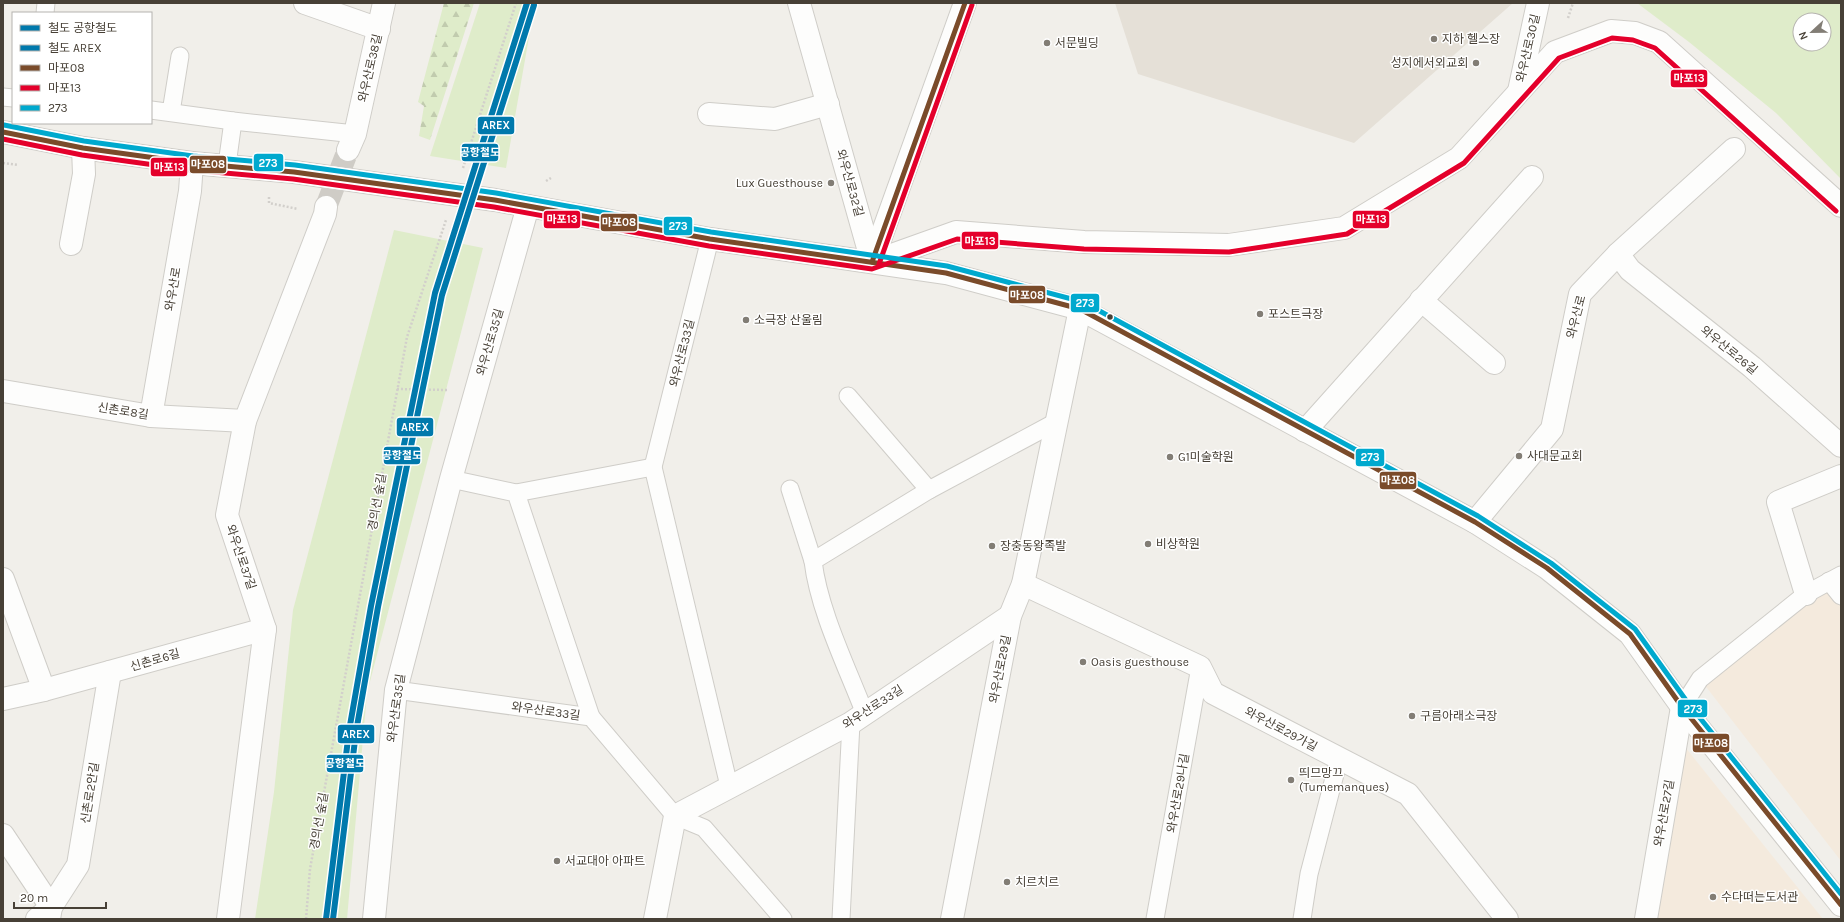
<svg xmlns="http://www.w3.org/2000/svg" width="1844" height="922" viewBox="0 0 1844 922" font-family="Karla,'Noto Sans KR',sans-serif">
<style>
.residential{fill:#e5e0d7}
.commercial{fill:#f4eadd}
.forest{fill:url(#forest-firs)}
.park{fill:#dfecca;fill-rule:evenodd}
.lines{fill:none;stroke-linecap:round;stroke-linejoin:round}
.minor-tunnel{stroke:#cfccc6;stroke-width:22;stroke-dasharray:22 11;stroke-linecap:butt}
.service-casing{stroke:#cfcdc8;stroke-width:19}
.minor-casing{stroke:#cfcdc8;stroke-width:24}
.tertiary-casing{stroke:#cfcdc8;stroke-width:24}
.path{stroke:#d2cfcb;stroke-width:2.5;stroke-dasharray:2 2;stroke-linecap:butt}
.service{stroke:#fdfdfc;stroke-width:17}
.minor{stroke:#fdfdfc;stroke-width:22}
.tertiary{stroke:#fdfdfc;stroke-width:22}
.tertiary-bridge-casing{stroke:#cfcdc8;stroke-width:24;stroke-linecap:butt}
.tertiary-bridge{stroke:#fdfdfc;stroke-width:22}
.bus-1-casing{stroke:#fff;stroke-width:8}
.bus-2-casing{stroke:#fff;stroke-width:8}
.bus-3-casing{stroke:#fff;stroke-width:8}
.bus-1{stroke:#7a4b2a;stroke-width:5}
.bus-2{stroke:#e4002b;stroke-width:5}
.bus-3{stroke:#00a9ce;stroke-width:5}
.rail-1-casing{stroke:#fff;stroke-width:9}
.rail-2-casing{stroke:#fff;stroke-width:9}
.rail-1{stroke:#0079ac;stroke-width:6}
.rail-2{stroke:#0079ac;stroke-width:6}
.poi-dot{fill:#827d75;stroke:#fff;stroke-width:1.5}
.bus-dot{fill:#474036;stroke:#fff;stroke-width:1.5}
.labels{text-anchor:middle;stroke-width:3;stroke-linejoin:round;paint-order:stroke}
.poi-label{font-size:12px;fill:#474036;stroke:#fff;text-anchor:start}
.street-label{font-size:12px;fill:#474036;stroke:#fff}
.line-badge{stroke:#fff;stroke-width:1.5}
.badge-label{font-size:11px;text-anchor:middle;font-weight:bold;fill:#fff}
</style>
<defs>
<pattern id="forest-firs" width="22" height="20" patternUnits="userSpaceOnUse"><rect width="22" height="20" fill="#dfecca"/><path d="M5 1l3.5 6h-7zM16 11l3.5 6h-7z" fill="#c1cbae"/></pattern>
</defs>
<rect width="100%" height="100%" fill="#f1efea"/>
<polygon class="residential" points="1115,3 1513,3 1354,143 1138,74"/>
<g class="commercial">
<polygon points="1829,581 1841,596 1841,861 1700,679"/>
<polygon points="1677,737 1823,919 1646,919"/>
</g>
<polygon class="forest" points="444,3 474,3 430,140 419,136 424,106 418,102"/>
<g class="park">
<polygon points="480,3 535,3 506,168 430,156"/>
<path d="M1637,3H1841V179L1776,113L1689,42ZM1800,20H1824V44H1800Z"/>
<polygon points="394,230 483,248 367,693 347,919 255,919 274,792 293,610"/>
</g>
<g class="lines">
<polyline class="minor-tunnel" points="326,207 348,150"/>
<defs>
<g id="service">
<polyline points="45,13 46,3"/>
<polyline points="3,97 13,98"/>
<polyline points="151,110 233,121 355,134"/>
<polyline points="171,112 180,56"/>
<polyline points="227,165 233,121"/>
<polyline points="710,239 653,467 729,786"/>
<polyline points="848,396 929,490"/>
<polyline points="451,479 516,493 591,717"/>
<polyline points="790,489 813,561"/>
<polyline points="516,493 653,467"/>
<polyline points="1829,581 1841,596"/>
<polyline points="396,690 591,717 675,816 704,828 783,919"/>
<polyline points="1682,707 1700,679 1806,594 1841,575"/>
<path d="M865,714C847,667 819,611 813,561L929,490L1056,422"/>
<polyline points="841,919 851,723"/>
<polyline points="1155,919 1200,667"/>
<polyline points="1302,919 1309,874 1339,759"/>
</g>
<g id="minor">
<polyline points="305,3 379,29"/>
<polyline points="799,3 872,262 956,232 1084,242 1229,245 1344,228 1459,158 1555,52 1611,31 1635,33 1659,42 1841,206"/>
<polyline points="1519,91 1538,3"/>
<polyline points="709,114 775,119 828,104"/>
<polyline points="348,150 355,134 384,3"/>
<polyline points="71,244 84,174 83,148"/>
<polyline points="1618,254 1630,270 1752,367 1841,446"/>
<polyline points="1421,300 1494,363"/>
<polyline points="3,391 151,416 245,421"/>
<polyline points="151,416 190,191 192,163"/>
<polyline points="1305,431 1532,177"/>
<polyline points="1475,522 1552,429 1580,294 1618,254 1734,149"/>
<polyline points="3,579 44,690"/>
<polyline points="1023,584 1200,667 1213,693 1408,794 1507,919"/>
<polyline points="1806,594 1778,502 1841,476"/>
<polyline points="3,699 44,690 265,629"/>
<polyline points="3,835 51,907 49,919"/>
<polyline points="37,919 51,907 78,865 110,672"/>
<polyline points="228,919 265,629 227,515 245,421 325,214 326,207"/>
<polyline points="374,919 396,690 451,479 528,206"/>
<polyline points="655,919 675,816 851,723 1010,616"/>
<polyline points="952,919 1010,616 1023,584 1080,309"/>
<polyline points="1646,919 1682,707"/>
</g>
<g id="tertiary">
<polyline points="3,132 83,148 192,163 294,172 393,186"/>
<polyline points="495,200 710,239 946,273 1080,309 1475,522 1547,568 1630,634 1682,707 1841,905"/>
<polyline points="872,262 965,3"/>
</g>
</defs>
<use href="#service" class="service-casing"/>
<use href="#minor" class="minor-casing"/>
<use href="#tertiary" class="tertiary-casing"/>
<g class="path">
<polyline points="1568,18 1573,3"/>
<polyline points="3,163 18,165"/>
<polyline points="463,168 516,3"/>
<polyline points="546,181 551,178"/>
<polyline points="269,197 269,203 298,209"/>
<polyline points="397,389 447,390"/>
<polyline points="306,919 310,869 407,337 446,220"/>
</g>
<use href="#service" class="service"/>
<use href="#minor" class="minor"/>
<use href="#tertiary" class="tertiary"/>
<defs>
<polyline id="tertiary-bridge" points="393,186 495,200"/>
</defs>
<use href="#tertiary-bridge" class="tertiary-bridge-casing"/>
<use href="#tertiary-bridge" class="tertiary-bridge"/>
<defs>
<g id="bus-1">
<polyline points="3,132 83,148 192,163 294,172 495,200 710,239 946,273 1080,309 1475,522 1547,568 1630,634 1682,707 1841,905"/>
<polyline points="872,262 965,3"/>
</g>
<g id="bus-2">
<polyline points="3,139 82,155 191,170 293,179 494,207 709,246 872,269 957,239 1084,249 1229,252 1347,234 1464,163 1559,58 1612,38 1633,40 1655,48 1836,211"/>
<polyline points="879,264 972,5"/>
</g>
<polyline id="bus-3" points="4,125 84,141 193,156 295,165 496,193 711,232 947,266 1083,302 1478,516 1551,563 1635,629 1688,703 1841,894"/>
</defs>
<use href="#bus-1" class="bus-1-casing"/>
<use href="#bus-2" class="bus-2-casing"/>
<use href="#bus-3" class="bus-3-casing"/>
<use href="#bus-1" class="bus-1"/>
<use href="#bus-2" class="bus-2"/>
<use href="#bus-3" class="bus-3"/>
<defs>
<polyline id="rail-1" points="326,919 349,731 371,606 435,293 527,3"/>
<polyline id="rail-2" points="333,919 356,732 378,607 442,295 534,5"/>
</defs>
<use href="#rail-1" class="rail-1-casing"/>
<use href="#rail-2" class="rail-2-casing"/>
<use href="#rail-1" class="rail-1"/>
<use href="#rail-2" class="rail-2"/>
</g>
<g class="poi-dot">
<circle cx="1434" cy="39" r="4"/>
<circle cx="1047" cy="43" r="4"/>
<circle cx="1476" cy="63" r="4"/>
<circle cx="831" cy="183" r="4"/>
<circle cx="1260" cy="314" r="4"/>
<circle cx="746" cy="320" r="4"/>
<circle cx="1519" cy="456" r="4"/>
<circle cx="1170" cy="457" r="4"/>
<circle cx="1148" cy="544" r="4"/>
<circle cx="992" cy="546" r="4"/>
<circle cx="1083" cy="662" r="4"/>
<circle cx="1412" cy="716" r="4"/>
<circle cx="1291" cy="780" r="4"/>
<circle cx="557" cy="861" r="4"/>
<circle cx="1007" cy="882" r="4"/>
<circle cx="1713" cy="897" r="4"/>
</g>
<circle class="bus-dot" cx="1110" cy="317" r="3.5"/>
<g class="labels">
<g class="poi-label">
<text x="1442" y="43">지하 헬스장</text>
<text x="1055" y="47">서문빌딩</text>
<text x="1468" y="67" text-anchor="end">성지에서외교회</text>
<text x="823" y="187" text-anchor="end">Lux Guesthouse</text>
<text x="1268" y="318">포스트극장</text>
<text x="754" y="324">소극장 산울림</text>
<text x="1527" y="460">사대문교회</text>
<text x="1178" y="461">G1미술학원</text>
<text x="1156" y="548">비상학원</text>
<text x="1000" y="550">장충동왕족발</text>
<text x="1091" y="666">Oasis guesthouse</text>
<text x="1420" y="720">구름아래소극장</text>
<text x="1299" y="777">띄므망끄<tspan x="1299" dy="14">(Tumemanques)</tspan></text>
<text x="565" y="865">서교대아 아파트</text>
<text x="1015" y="886">치르치르</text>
<text x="1721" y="901">수다떠는도서관</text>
</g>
<g class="street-label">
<text transform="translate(1528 48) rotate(-77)" y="4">와우산로30길</text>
<text transform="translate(370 68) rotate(-77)" y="4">와우산로38길</text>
<text transform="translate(850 183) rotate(74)" y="4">와우산로32길</text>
<text transform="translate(173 289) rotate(-80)" y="4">와우산로</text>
<text transform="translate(1576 317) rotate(-75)" y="4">와우산로</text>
<text transform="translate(490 342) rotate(-74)" y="4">와우산로35길</text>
<text transform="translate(1729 350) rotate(39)" y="4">와우산로26길</text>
<text transform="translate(682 353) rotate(-76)" y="4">와우산로33길</text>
<text transform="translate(123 411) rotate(9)" y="4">신촌로8길</text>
<text transform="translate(377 502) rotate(-80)" y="4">경의선 숲길</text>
<text transform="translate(241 557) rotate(71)" y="4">와우산로37길</text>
<text transform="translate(155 660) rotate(-16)" y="4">신촌로6길</text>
<text transform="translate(1000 669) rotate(-79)" y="4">와우산로29길</text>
<text transform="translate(873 707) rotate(-33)" y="4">와우산로33길</text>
<text transform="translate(396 708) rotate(-82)" y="4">와우산로35길</text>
<text transform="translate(546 711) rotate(8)" y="4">와우산로33길</text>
<text transform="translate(1281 729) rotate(28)" y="4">와우산로29가길</text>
<text transform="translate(90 793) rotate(-81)" y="4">신촌로2안길</text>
<text transform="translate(1178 793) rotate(-80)" y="4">와우산로29나길</text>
<text transform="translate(1664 813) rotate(-80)" y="4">와우산로27길</text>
<text transform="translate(319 821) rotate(-80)" y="4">경의선 숲길</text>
</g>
</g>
<g class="line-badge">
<rect x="1670" y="69" width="38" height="19" rx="4" fill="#e4002b"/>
<rect x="477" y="116" width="38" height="19" rx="4" fill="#0079ac"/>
<rect x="461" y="143" width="38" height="19" rx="4" fill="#0079ac"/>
<rect x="253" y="153" width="31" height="19" rx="4" fill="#00a9ce"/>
<rect x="189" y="155" width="38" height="19" rx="4" fill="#7a4b2a"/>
<rect x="150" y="157" width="38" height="20" rx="4" fill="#e4002b"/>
<rect x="543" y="210" width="38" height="19" rx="4" fill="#e4002b"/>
<rect x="1352" y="210" width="38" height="19" rx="4" fill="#e4002b"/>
<rect x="600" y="213" width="38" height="19" rx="4" fill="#7a4b2a"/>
<rect x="663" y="216" width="30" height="20" rx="4" fill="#00a9ce"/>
<rect x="961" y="231" width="38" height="19" rx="4" fill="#e4002b"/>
<rect x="1008" y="285" width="38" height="19" rx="4" fill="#7a4b2a"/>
<rect x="1070" y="293" width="30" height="20" rx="4" fill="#00a9ce"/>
<rect x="396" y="417" width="38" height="20" rx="4" fill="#0079ac"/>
<rect x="383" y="446" width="38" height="19" rx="4" fill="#0079ac"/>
<rect x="1355" y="448" width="30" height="19" rx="4" fill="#00a9ce"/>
<rect x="1379" y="471" width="38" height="19" rx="4" fill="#7a4b2a"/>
<rect x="1677" y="699" width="31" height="19" rx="4" fill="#00a9ce"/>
<rect x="337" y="724" width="38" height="20" rx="4" fill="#0079ac"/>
<rect x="1692" y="733" width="38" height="20" rx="4" fill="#7a4b2a"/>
<rect x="326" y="754" width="38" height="19" rx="4" fill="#0079ac"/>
</g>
<g class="badge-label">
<text x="1689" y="82">마포13</text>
<text x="496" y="129">AREX</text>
<text x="480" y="156">공항철도</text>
<text x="268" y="167">273</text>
<text x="208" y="168">마포08</text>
<text x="169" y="171">마포13</text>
<text x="562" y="223">마포13</text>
<text x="1371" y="223">마포13</text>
<text x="619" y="226">마포08</text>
<text x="678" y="230">273</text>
<text x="980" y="245">마포13</text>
<text x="1027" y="299">마포08</text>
<text x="1085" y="307">273</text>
<text x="415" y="431">AREX</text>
<text x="402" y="459">공항철도</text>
<text x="1370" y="461">273</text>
<text x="1398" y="484">마포08</text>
<text x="1693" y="713">273</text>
<text x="356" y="738">AREX</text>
<text x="1711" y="747">마포08</text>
<text x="345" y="767">공항철도</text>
</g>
<rect width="1844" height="922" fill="none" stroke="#474036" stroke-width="8"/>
<rect x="12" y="12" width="140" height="112" fill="#ffffff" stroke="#b5b3af"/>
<rect x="20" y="25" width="20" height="6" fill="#0079ac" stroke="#b5b3af"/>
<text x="48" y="32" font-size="12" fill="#474036">철도 공항철도</text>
<rect x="20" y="45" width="20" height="6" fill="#0079ac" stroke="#b5b3af"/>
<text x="48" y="52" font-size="12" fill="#474036">철도 AREX</text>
<rect x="20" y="65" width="20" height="6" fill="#7a4b2a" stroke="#b5b3af"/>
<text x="48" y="72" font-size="12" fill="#474036">마포08</text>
<rect x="20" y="85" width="20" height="6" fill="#e4002b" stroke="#b5b3af"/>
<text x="48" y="92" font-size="12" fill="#474036">마포13</text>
<rect x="20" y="105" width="20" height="6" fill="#00a9ce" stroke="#b5b3af"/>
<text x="48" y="112" font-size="12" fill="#474036">273</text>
<g transform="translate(1812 32) rotate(248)"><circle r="19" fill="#ffffff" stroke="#b5b3af"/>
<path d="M0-3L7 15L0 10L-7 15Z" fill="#827d75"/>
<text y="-6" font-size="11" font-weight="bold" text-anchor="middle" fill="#474036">N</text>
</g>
<path d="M14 902v6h92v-6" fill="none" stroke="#474036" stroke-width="2"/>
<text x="20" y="902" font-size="12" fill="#474036" stroke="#ffffff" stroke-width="3" paint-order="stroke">20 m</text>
</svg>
